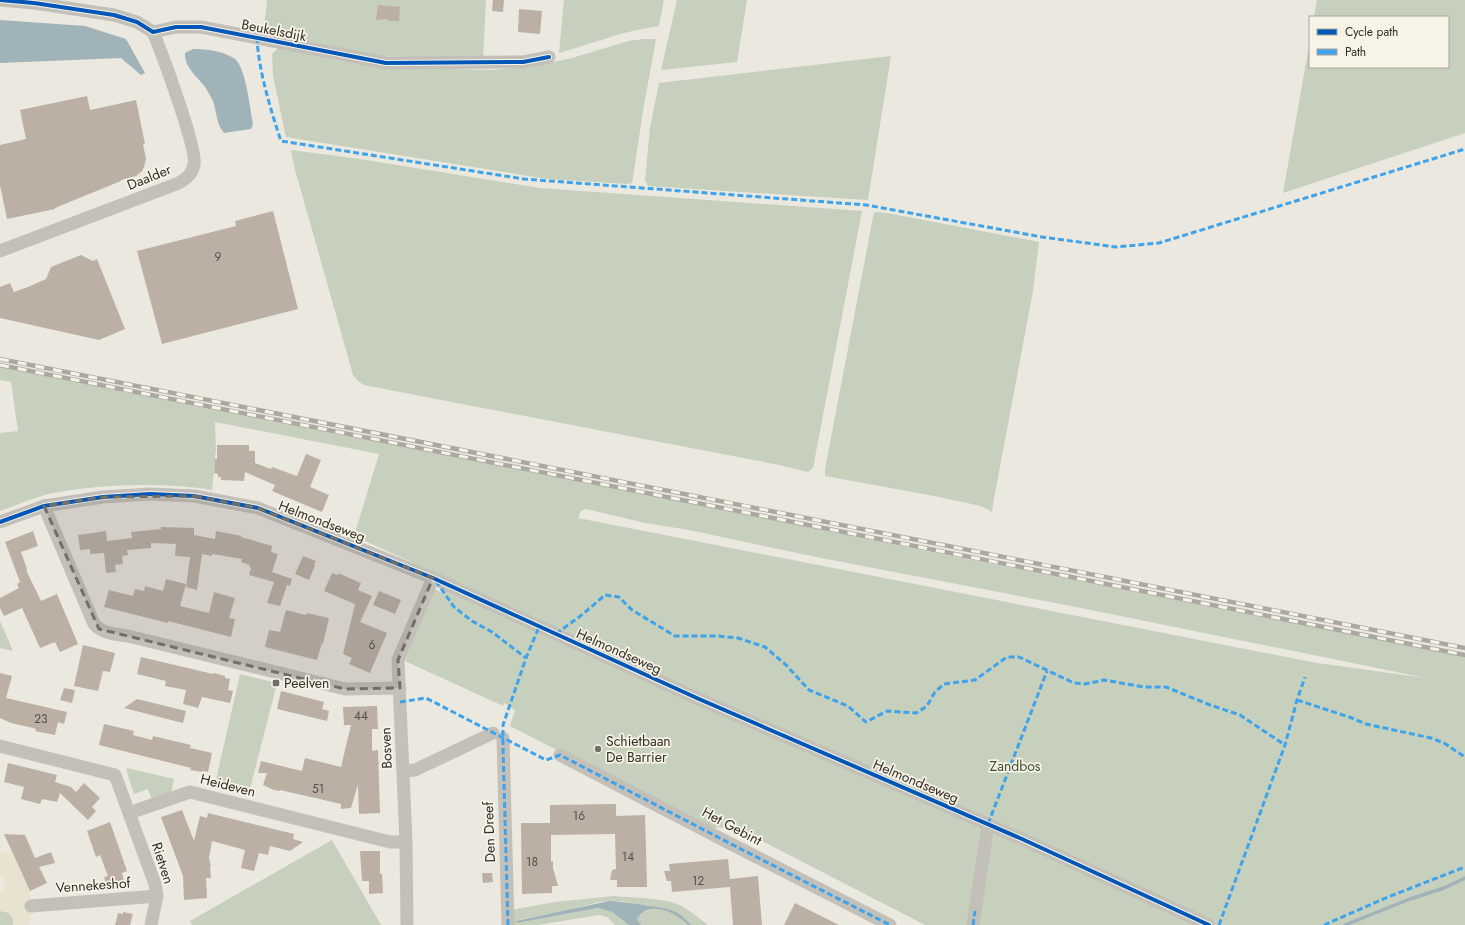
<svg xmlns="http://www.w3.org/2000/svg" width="1465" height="925" viewBox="0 0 1465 925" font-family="Jost,sans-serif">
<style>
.green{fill:#c7d0bc;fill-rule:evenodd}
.plaza{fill:#e8e2d1}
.water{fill:#9fb3b9}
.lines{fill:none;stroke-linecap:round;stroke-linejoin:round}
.stream{stroke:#9fb3b9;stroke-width:3.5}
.building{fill:#bcb0a4}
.minor{stroke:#c3c0b9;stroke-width:13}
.rail-casing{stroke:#aba8a3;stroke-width:4.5}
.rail{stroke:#f7f3e7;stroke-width:3;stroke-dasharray:9;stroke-linecap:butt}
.quiet{stroke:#3ea3eb;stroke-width:3;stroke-dasharray:6 3;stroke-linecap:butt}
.cycleway-casing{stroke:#f7f3e7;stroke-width:6}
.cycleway{stroke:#0057b8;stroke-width:4}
.marked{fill:#736f68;fill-opacity:0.2;stroke:#736f68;stroke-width:3;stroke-dasharray:8 5;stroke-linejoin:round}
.poi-dot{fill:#736f68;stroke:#f7f3e7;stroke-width:1.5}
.labels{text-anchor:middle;stroke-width:3.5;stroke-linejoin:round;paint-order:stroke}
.number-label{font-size:12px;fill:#554e47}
.street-label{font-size:14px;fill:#332e28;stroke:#f7f3e7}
.poi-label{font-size:14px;fill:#332e28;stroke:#f7f3e7;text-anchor:start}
.park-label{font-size:14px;fill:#3b4f2f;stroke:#f7f3e7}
</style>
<rect width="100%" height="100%" fill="#ebe8e0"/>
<g class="green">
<polygon points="267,0 486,0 483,59 380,56 263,36"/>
<path d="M564,0H664L659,26C622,31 594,43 559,53Z"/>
<polygon points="677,0 747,0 737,62 661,70"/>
<polygon points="1317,0 1465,0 1465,133 1283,193 1310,40 1310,67 1448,67 1448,17 1314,17"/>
<polygon points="643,39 656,39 643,111 633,177 632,183 628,184 547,179 286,137 273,76 272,54 278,48 356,64 409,68 493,70 529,67 572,58 628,41"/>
<polygon points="891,56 868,200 648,186 645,180 650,128 659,83"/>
<polygon points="291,150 360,159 540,188 862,211 813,468 808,472 779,465 364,385 359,382 353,375 294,166"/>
<polygon points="874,212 887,213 1039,242 1033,291 993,504 992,512 981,506 934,496 825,476 825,469"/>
<path d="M0,364L936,553L1465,656V925H925L735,827L709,828L510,726L515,710L504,703L503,706L405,661L434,589L441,592L451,580L354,536L379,454L215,422L216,449L212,490C163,482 102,484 53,493C35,497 17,505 0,511V433L18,431L11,382L0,380ZM586,509L645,523L689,530L816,557L1076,607L1426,678L1317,663L578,518L581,511Z"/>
<polygon points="0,621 13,651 0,648"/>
<polygon points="240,674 277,683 250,789 216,780"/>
<polygon points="127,768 174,779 171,794 152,801 148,789 134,794 127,772"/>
<polygon points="332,840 381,925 192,925 190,921"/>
<path d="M613,896C633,898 669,897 685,908C693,913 700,919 708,925H691C674,904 659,908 636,904C627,902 619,900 609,901C594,902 579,908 564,911C548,915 532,916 516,921L517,923L598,908L612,912L629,925H615L607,917L599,915L538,925H511V910L555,902Z"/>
<path d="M657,908C670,910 679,915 688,925H641L638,922L637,918C643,911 648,910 657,908Z"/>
<path d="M0,911C10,912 13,915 13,925H0Z"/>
</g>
<polygon class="plaza" points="0,852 12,853 30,891 31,915 28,925 13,925 13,919 10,914 7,912 0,911 0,895 5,887 5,884 3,877 0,874"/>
<g class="water">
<polygon points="0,20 85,26 126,39 145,73 141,75 121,58 0,63"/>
<path d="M193,49C207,49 223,51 235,59C246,68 250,109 253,124L251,129L224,133C216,124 217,112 213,101C211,97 209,94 207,90C200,78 184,69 185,53Z"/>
<path d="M609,901C619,901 627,903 637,904C660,908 675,905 691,925H688C676,912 649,899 637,919L641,925H629L612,912L598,908L517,923L516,921Z"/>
</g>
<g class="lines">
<polyline class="stream" points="1345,925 1410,899 1444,888 1465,878"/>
</g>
<g class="building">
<polygon points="493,0 504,0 503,12 492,11"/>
<polygon points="378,5 400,7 399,21 388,21 388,19 376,20"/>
<polygon points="519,9 542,11 540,34 518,32"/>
<polygon points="87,96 90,110 136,100 145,144 143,144 146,159 144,167 142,171 136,176 121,180 121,181 55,208 55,209 7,219 0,185 0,145 26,139 20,110"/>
<polygon points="273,211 298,309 162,344 137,251 236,226 235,221"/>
<polygon points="81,255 93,261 97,259 125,329 99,340 0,318 0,287 10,283 14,292 28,287 46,279 51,267"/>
<polygon points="217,445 249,445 249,451 255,451 255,463 271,469 272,467 297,476 306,454 321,460 310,487 329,495 322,512 272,491 275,485 245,472 244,481 221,480 221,477 218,477 218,474 214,473 215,459 217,459"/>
<polygon points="161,527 194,528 194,535 215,539 216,531 242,536 241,537 272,546 271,552 278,554 272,572 292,579 290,586 287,585 280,606 267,603 274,582 249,575 251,568 249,567 250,565 241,562 242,559 212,554 212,556 202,554 197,590 186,587 190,557 175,556 176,544 151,543 151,548 127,550 128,555 122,556 123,564 115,565 116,572 106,573 104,553 90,554 90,549 80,550 78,535 106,531 107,541 132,538 131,532 161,529"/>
<polygon points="33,531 38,546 21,552 27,569 26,570 41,601 57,594 78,644 60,652 55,642 40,648 22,608 4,616 0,608 0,598 19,588 17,584 20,582 5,542"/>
<polygon points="303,556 316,561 314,565 315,566 309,580 295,574"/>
<polygon points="332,573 338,575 338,573 361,583 358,590 372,596 360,622 387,633 370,673 349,664 352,658 343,654 355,604 324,591"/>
<polygon points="166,579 186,584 180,606 209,613 214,592 235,598 229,618 235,619 231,637 168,621 168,623 104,607 109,590 133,596 135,589 144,591 145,586 163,591"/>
<polygon points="379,591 401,600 395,614 373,605"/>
<polygon points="286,610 306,615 307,613 329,618 323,644 322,643 317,660 265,647 269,630 280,632"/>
<polygon points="83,645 115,653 110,672 103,671 98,691 74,686"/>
<polygon points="141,657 213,674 214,673 225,676 225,678 230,679 228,690 233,691 230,703 202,697 198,708 183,704 186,690 165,686 166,681 137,674"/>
<polygon points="0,673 12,676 6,698 67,712 64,724 58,722 55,735 35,731 36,729 33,728 11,723 0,718"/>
<polygon points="64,688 75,690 72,703 60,700"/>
<polygon points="281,691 324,702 322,709 329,711 327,721 277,709"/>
<polygon points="137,699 186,711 183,723 124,708"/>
<polygon points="377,706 378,729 372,729 372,751 378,750 380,813 359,814 358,784 351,808 341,809 341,804 280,790 280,791 274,790 263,785 267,773 258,773 261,761 302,771 305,758 341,767 351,725 344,725 343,707"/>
<polygon points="104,724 134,731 133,735 152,740 153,736 191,745 190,748 212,753 208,772 202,771 202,772 190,770 191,768 99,745"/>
<polygon points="8,763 57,775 55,782 71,787 76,792 84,783 100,798 92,807 96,811 88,820 60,793 57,802 42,799 40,804 21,799 24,787 4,782"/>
<polygon points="616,804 616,816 645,815 647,887 617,887 617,880 610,880 612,870 616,869 615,834 551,835 551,862 553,861 553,868 558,886 552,886 552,893 522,894 521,823 550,823 550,805"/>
<polygon points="182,810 194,841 200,816 207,818 208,813 294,834 293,839 303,842 290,851 270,846 268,855 259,853 254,871 241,868 245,850 212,841 209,858 211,866 210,867 211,878 206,878 207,898 184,900 183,876 161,817"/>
<polygon points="110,822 127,871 122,873 124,881 107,887 104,877 108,876 100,855 96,857 87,831"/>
<polygon points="4,834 25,835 35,858 51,852 55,863 39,867 47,883 30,891"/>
<polygon points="360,851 380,851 380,874 382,874 383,893 369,894 369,881 362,881"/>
<polygon points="728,859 730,879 758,876 762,925 733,925 730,887 672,892 671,881 667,881 664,871 670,871 669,864"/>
<polygon points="482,873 492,873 493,882 483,883"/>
<polygon points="795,903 839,925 784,925"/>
<polygon points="123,912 133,914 130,925 115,925 118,913 123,914"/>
</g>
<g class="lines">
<g class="minor">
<polyline points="0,0 34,3 114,15 137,22 153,32 176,27 201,27 386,63 523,62 549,57"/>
<path d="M0,251L179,183C187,178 192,174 194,165C198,150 161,51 153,32"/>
<path d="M44,506L94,624C103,634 115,634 128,636L345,689L400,688"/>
<polyline points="0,522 44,506 103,497 150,494 194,496 258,508 433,578 699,699 1022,839 1209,925"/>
<polyline points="503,738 508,925"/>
<polyline points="0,746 115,775 129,813 190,792 390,842 406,842"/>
<polyline points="560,755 733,845 890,925"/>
<polyline points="403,771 415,770 493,733"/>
<polyline points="129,813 155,884 157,896 151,925"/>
<polyline points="31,906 157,896"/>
<polyline points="407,925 406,842 398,660 433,578"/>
<polyline points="973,925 988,824"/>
</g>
<defs>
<g id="rail">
<polyline points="0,359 1465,648"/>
<polyline points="0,365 1465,655"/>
</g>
</defs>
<use href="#rail" class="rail-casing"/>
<use href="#rail" class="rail"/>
<g class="quiet">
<path d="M257,37C258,69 271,111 281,141L524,179L866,205L1042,237L1116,247L1159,243L1465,149"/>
<polyline points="436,581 454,607 472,621 492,632 526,658"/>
<polyline points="556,634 583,614 605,595 619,597 632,610 675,636 718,636 738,638 765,647 786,665 809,690 848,706 866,722 887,711 916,713 927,706 935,692 944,684 975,680 1007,657 1019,657 1074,683 1085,684 1104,680 1144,687 1166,687 1210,705 1240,715 1285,745"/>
<polyline points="1297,700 1352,718 1366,724 1431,738 1444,743 1465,757"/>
<polyline points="400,702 426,698 546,760 560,755 733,845 890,925"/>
<polyline points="988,824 1047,671"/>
<polyline points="508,925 503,747 503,725 526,658 539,627"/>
<polyline points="973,925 975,911"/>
<polyline points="1219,925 1285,745 1297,700 1305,677"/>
<polyline points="1324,925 1388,897 1465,867"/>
</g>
<defs>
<g id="cycleway">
<polyline points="0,0 34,3 114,15 137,22 153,32 176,27 201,27 386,63 523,62 549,57"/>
<polyline points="0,522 44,506 103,497 150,494 194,496 258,508 433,578 699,699 1022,839 1209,925"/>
</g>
</defs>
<use href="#cycleway" class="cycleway-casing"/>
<use href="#cycleway" class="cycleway"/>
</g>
<path class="marked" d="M194,496L258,508L433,578L398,660L400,688L345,689L99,629L44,506L103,497Z"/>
<g class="poi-dot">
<rect x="272" y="679" width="8" height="8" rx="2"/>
<circle cx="598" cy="749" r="4"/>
</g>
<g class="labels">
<g class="number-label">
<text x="218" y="261">9</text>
<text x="372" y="649">6</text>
<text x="361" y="720">44</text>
<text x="41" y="723">23</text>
<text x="318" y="793">51</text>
<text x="579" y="820">16</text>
<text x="628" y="861">14</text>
<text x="532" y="866">18</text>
<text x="698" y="885">12</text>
</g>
<g class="street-label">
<text transform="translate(274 30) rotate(11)" y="5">Beukelsdijk</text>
<text transform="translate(149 177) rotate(-22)" y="5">Daalder</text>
<text transform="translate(322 521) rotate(21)" y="5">Helmondseweg</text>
<text transform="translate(619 651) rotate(24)" y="5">Helmondseweg</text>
<text transform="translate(386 748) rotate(-92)" y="5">Bosven</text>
<text transform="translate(916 781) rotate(23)" y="5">Helmondseweg</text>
<text transform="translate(228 785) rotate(14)" y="5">Heideven</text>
<text transform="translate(732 826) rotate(28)" y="5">Het Gebint</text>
<text transform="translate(489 832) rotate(-92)" y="5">Den Dreef</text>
<text transform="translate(163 863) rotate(72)" y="5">Rietven</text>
<text transform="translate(93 885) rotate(-4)" y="5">Vennekeshof</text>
</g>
<g class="poi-label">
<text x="284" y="688">Peelven</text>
<text x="606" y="746">Schietbaan<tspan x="606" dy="16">De Barrier</tspan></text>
</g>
<g class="park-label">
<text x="1015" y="771">Zandbos</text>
</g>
</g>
<rect x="1309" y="16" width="140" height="52" fill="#f7f3e7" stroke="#a9a49b"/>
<rect x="1317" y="29" width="20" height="6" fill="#0057b8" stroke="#a9a49b"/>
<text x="1345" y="36" font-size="12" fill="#332e28">Cycle path</text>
<rect x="1317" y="49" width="20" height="6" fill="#3ea3eb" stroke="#a9a49b"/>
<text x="1345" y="56" font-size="12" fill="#332e28">Path</text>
</svg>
